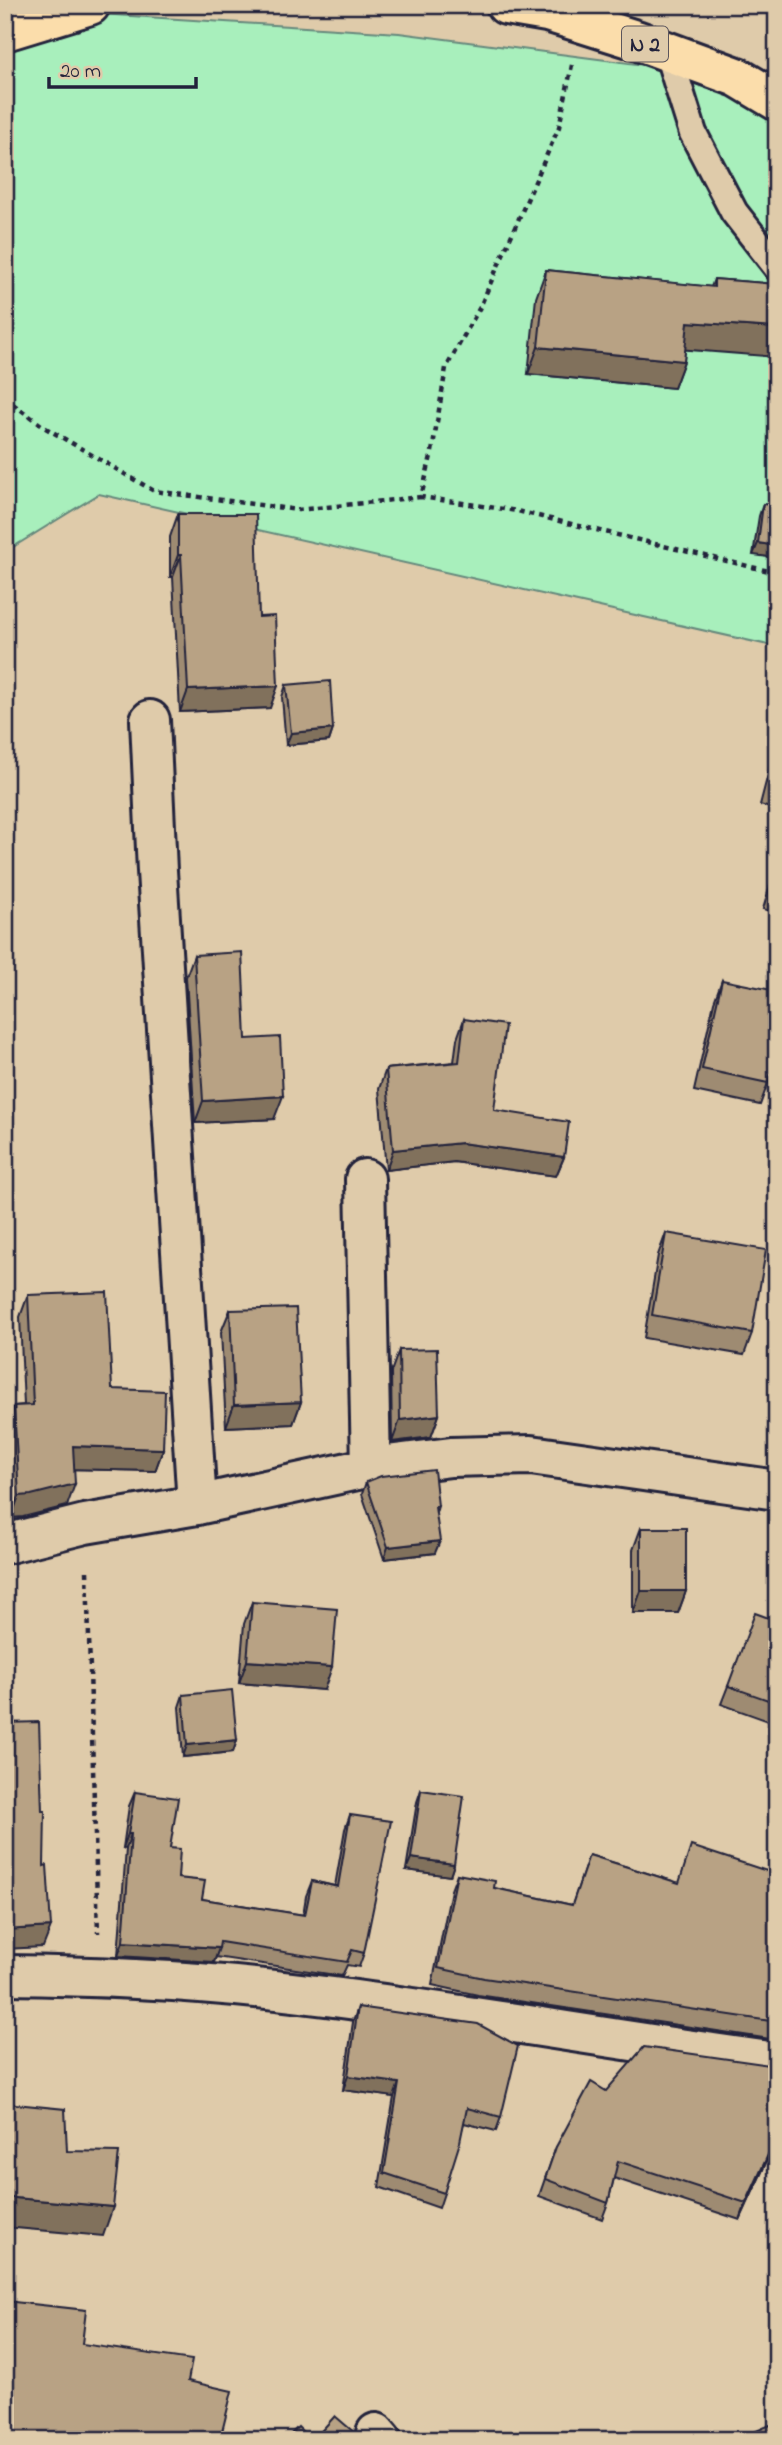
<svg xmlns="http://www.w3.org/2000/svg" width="782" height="2445" viewBox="0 0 782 2445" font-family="'Indie Flower',sans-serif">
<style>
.green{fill:#a8efbc;stroke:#65887c;stroke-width:2}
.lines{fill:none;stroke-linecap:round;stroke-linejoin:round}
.lane-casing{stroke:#22223b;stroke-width:32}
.street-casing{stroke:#22223b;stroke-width:44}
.primary-casing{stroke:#22223b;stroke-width:44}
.path{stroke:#22223b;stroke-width:4.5;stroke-dasharray:5 5;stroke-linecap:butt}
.lane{stroke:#dfcbaa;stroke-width:26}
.street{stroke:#dfcbaa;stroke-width:38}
.primary{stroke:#fbddab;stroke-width:38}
.wall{fill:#9e8b72;stroke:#22223b;stroke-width:2}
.shaded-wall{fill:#81715c;stroke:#22223b;stroke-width:2}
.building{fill:#b8a284;stroke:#22223b;stroke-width:2}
.labels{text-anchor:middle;stroke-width:5;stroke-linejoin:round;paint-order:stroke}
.shield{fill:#dfcbaa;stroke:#5b555c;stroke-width:2}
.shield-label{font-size:21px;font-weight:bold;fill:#22223b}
</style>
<rect width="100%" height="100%" fill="#dfcbaa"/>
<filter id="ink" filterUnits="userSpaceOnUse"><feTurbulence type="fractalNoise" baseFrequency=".0143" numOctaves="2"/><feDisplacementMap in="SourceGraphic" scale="14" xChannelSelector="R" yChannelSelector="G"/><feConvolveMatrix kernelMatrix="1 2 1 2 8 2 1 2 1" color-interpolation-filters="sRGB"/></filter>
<g filter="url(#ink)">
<polygon class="green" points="68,12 399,33 737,77 777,105 777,647 99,494 5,552 5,33"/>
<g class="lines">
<defs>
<polyline id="lane" points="668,53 693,133 734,212 777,267"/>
<g id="street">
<polyline points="150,720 157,871 197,1505"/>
<polyline points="365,1179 371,1467"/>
<polyline points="5,1544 85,1524 197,1505 371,1467 451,1457 531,1455 777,1490"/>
<path d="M5,1975C104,1976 203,1981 301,1993C460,2012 618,2041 777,2062"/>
<polyline points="376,2433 382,2440"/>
</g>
<g id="primary">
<polyline points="506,5 547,12 636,40 737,77 777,101"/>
<polyline points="5,31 90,5"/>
</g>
</defs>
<use href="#lane" class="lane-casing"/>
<use href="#street" class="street-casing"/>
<use href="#primary" class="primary-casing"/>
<g class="path">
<polyline points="572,65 559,127 480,307 446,368 432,452 421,497 517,511 777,573"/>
<polyline points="5,398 44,427 154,491 298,510 421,497"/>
<polyline points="87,1571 98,1933"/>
</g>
<use href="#lane" class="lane"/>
<use href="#street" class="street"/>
<use href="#primary" class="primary"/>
</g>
<g class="wall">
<polygon points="546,270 711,287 714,279 777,284 685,350 684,361 674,388 528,374 536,298"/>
<polygon points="763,504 777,506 753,555 759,516"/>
<polygon points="178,514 259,617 270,708 180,712 173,577 170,577 170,537"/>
<polygon points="286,685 333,729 329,741 286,745 282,697"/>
<polygon points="777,739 777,810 760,805"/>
<polygon points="777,862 777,913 763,909"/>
<polygon points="194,955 274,1119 195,1123 186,977"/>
<polygon points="722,980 768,1083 760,1105 694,1091 714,1002"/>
<polygon points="464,1019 494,1110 564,1157 556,1176 454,1162 386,1170 379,1089 386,1069 454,1062 457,1039"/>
<polygon points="666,1233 752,1333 744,1355 644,1338 658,1255"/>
<polygon points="28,1295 112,1389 163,1449 155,1471 74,1469 67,1506 23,1517 11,1518 6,1428 14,1406 24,1405 20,1317"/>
<polygon points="230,1310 301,1402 293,1424 226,1427 221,1332"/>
<polygon points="399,1350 439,1415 431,1437 392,1442 391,1372"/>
<polygon points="366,1482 438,1506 436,1513 435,1553 384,1559 362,1494"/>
<polygon points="641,1528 686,1591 678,1613 633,1613 633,1550"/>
<polygon points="252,1602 324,1690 239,1683 244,1624"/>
<polygon points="777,1621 777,1724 721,1704 728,1686"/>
<polygon points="183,1695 237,1740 233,1752 183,1757 179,1707"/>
<polygon points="421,1790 454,1864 450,1876 406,1870 417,1802"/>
<polygon points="135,1792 170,1848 178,1878 202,1899 303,1915 306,1896 312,1881 335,1886 345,1829 350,1815 364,1953 359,1967 347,1965 342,1976 216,1957 214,1962 118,1956 126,1849 123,1848 129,1806"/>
<polygon points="589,1855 679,1883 770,1872 777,1857 777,2040 478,1995 432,1985 451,1890 457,1874 494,1888 572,1905"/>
<polygon points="358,2007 501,2117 496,2131 464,2123 444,2193 439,2208 379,2187 394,2097 343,2090 353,2022"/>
<polygon points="777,2066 777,2144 775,2143 740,2220 614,2178 608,2203 602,2219 539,2196 556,2147 606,2091"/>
</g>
<g class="shaded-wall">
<polygon points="688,322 777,328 777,357 678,349"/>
<polygon points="538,347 684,361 674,388 528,374"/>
<polygon points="758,543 777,546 777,558 753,555"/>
<polygon points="178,555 181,555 173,577 170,577"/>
<polygon points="278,686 270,708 180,712 188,690"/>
<polygon points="333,729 329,741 286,745 291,733"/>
<polygon points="283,1096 274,1119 195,1123 203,1101"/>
<polygon points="461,1143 564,1157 556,1176 454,1162 386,1170 393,1150"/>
<polygon points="301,1402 293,1424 226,1427 234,1405"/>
<polygon points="439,1415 431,1437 392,1442 400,1420"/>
<polygon points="73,1446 163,1449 155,1471 65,1469"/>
<polygon points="75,1484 67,1506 23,1517 11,1518 19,1496"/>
<polygon points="440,1541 435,1553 384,1559 388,1547"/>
<polygon points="641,1591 686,1591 678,1613 633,1613"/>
<polygon points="247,1661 332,1667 324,1690 239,1683"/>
<polygon points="237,1740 233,1752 183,1757 187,1745"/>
<polygon points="128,1834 131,1834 126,1849 123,1848"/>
<polygon points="411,1858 454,1864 450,1876 406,1870"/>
<polygon points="51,1927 43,1947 5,1949 5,1930"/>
<polygon points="123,1942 219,1948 214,1962 118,1956"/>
<polygon points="348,2076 399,2083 394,2097 343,2090"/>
<polygon points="777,2135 775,2143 740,2220 746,2203"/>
<polygon points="5,2197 113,2207 103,2236 5,2227"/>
</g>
<g class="building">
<polygon points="546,270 714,287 714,279 777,284 777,328 688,322 684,361 538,347"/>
<polygon points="763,504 777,506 777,546 758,543"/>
<polygon points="178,514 256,514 259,617 275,616 278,686 188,690 181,555 178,555"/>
<polygon points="330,681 333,729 291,733 286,685"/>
<polygon points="777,748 777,786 768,783"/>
<polygon points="777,867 777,888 771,887"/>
<polygon points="242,952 246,1039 280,1037 283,1096 203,1101 194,955"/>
<polygon points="722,980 777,991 777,1043 768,1083 702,1069"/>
<polygon points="464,1019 505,1025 494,1110 569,1122 564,1157 461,1143 393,1150 386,1069 459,1062"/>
<polygon points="666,1233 766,1250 752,1333 652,1315"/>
<polygon points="107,1292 112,1389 165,1391 163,1449 73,1446 75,1484 31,1495 19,1496 14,1406 33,1405 28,1295"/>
<polygon points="296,1308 301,1402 234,1405 230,1310"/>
<polygon points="437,1349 439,1415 400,1420 399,1350"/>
<polygon points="434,1470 438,1506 435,1507 440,1541 388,1547 366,1482 381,1476"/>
<rect x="641" y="1528" width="45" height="63"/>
<polygon points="252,1602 337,1609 332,1667 247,1661"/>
<polygon points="755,1613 777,1621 777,1703 728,1686"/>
<polygon points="232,1690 237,1740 187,1745 183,1695"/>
<polygon points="39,1722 42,1811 45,1811 44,1866 47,1865 51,1927 5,1930 5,1723"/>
<polygon points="421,1790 464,1796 454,1864 411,1858"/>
<polygon points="135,1792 178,1798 170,1848 180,1849 178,1878 205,1881 202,1899 305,1915 312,1881 338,1887 350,1815 391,1821 364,1953 352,1950 347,1962 220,1942 219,1948 123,1942 131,1834 128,1834"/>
<polygon points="691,1846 770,1872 777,1857 777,2022 484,1978 438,1968 457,1874 495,1881 494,1888 572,1905 589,1855 679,1883"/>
<polygon points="358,2007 478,2024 518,2046 501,2117 467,2108 460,2142 444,2193 384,2173 399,2083 348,2076"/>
<polygon points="644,2047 777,2066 777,2135 746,2203 618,2161 608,2203 545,2179 556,2147 591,2082 606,2091"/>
<polygon points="5,2103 65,2109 67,2151 119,2152 113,2207 5,2197"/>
<polygon points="5,2301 86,2310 82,2344 192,2360 188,2381 232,2391 220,2440 5,2440"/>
<polygon points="335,2416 363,2440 313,2440"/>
<polygon points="777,2422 777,2440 736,2440"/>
<polygon points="298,2427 311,2440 285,2440"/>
</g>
</g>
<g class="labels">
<rect class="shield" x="622" y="26.5" width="46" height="35" rx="5"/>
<g class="shield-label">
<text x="645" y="51">N 2</text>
</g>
</g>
<rect width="782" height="2445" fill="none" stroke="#dfcbaa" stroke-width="28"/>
<rect x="14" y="14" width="754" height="2417" fill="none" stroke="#22223b" stroke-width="2.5" filter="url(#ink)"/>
<path d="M49 77v10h147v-10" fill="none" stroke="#22223b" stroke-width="3.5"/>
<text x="60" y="77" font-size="21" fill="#22223b" stroke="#dfcbaa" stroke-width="5" paint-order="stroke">20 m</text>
</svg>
